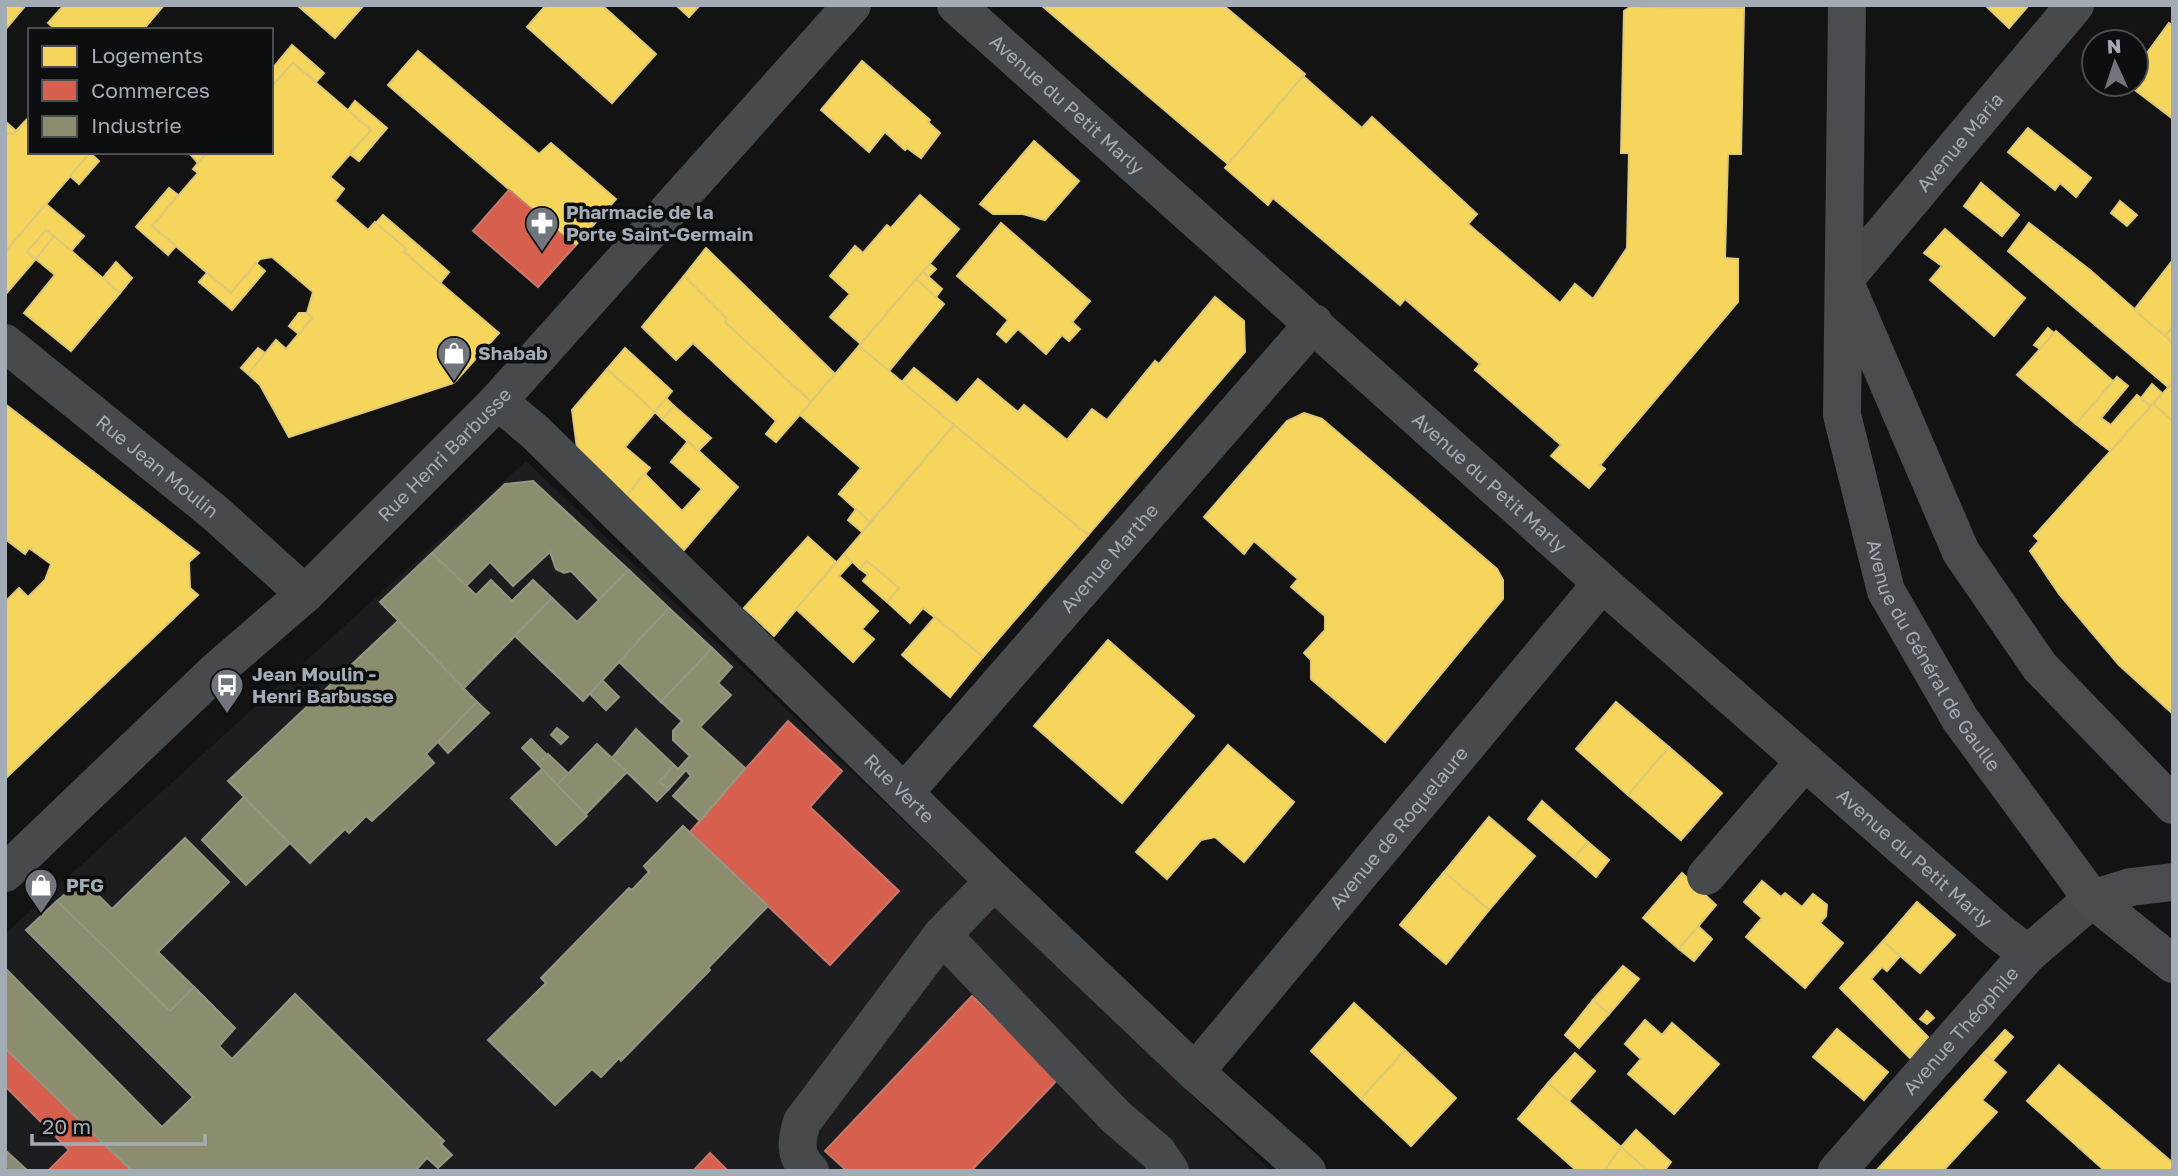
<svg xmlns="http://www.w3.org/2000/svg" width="2178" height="1176" viewBox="0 0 2178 1176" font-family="'Golos Text',sans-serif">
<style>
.built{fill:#1d1d1f}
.homes{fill:#f6d55c;stroke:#ddc977;stroke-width:2}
.shops{fill:#d6604d;stroke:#c7776c;stroke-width:2}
.industry{fill:#8c8c6e;stroke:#939683;stroke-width:2}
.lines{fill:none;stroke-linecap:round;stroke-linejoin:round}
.minor{stroke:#474a4c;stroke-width:38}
.major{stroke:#494b4e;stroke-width:38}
.labels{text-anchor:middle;stroke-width:7;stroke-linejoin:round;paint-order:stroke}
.street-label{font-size:19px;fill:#a3acb5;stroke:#0d0e0f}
.poi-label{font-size:19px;font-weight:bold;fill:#a3acb5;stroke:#0d0e0f;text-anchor:start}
</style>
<rect width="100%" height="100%" fill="#131313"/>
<polygon class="built" points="526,461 1271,1171 5,1171 5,934"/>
<g class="homes">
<polygon points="5,5 26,5 5,30"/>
<polygon points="64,5 164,5 143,30 56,30 48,23"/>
<polygon points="297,5 364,5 335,38"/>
<polygon points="546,5 606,5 604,7 656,54 612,103 527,27"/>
<polygon points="676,5 700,5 689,17"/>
<polygon points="1041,5 1223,5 1305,74 1228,164"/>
<polygon points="1633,5 1642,7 1744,8 1741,154 1728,154 1725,258 1738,259 1738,302 1600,465 1605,469 1589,488 1551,456 1561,445 1475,370 1480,364 1405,299 1400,305 1273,198 1268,205 1225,168 1303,76 1362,128 1372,117 1477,214 1468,224 1560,303 1575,284 1593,299 1627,248 1629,153 1621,153 1624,11"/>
<polygon points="1640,5 1731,5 1731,7 1642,7"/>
<polygon points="1985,5 2029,5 2009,28"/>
<polygon points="2169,23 2173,26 2173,119 2127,84 2136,84 2136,68"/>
<polygon points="292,45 324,73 316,82 293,63 271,87 271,70"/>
<polygon points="418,51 539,154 551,143 616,199 575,246 389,86 388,85"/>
<polygon points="862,61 930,120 928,122 940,133 921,158 907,148 905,150 885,132 869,152 821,110"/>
<polygon points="293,63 371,130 330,177 344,189 335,201 368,230 375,222 407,249 404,252 499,333 454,383 289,437 260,385 248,374 276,340 286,349 312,318 307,313 313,292 272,257 260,259 231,293 152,226 198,173 193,169 207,152 271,152 271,87"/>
<polygon points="355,101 387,128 359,161 350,154 371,130 348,110"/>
<polygon points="30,116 30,152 91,152 5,252 5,133 13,134"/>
<polygon points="5,121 16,131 13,134 5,133"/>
<polygon points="2028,128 2091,178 2076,197 2060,183 2055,190 2008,152"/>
<polygon points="1034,141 1079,181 1045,220 1023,214 993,214 980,204"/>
<polygon points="192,152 207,152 198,163 190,154"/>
<polygon points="90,153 99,161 79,184 70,176"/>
<polygon points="1981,183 2019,215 2002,236 1964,206"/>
<polygon points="169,188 178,195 152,226 176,246 168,255 136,227"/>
<polygon points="920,195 959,229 861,344 830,317 850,294 830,276 855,246 863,253 887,225 891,228"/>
<polygon points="2120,201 2137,215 2127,226 2111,213"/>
<polygon points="46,204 84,236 71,251 46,230 27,252 36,259 5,295 5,252"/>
<polygon points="383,215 449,272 440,283 404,252 407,249 376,223"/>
<polygon points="1001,223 1090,301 1072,322 1080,329 1069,341 1062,335 1046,354 1018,329 1006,342 997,334 1008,320 957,276"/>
<polygon points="2029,223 2090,270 2173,343 2173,382 2168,387 2008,251"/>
<polygon points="1945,229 2025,298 1994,336 1930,280 1942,266 1924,253"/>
<polygon points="46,230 54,236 36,259 27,252"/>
<polygon points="54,236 120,293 71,351 24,313 55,275 36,259"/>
<polygon points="706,248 835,374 811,402 725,322 727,319 684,276"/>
<polygon points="2173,260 2173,326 2165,336 2134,310"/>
<polygon points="116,262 132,278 120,293 103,278"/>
<polygon points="256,263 265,271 232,310 199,282 207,273 231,293"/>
<polygon points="930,264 936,269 928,277 923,272"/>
<polygon points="923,272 942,289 936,297 916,279"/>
<polygon points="684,276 727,319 725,322 811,402 776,442 766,434 776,421 693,343 676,360 642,327"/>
<polygon points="916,279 944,304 889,371 859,346"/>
<polygon points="1215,297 1244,321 1245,352 1088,535 902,382 914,368 957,403 978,379 1018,412 1024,405 1067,440 1092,409 1107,420 1155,361 1159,364"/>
<polygon points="299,313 307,313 312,318 299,334 289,326"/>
<polygon points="2173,326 2173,343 2165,336"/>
<polygon points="2048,328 2054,333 2040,349 2034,345"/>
<polygon points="2056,331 2113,381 2076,424 2017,375"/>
<polygon points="859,346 954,425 870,522 839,494 861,468 800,415"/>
<polygon points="258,348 265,353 248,374 241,368"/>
<polygon points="625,348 672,391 655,412 607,369"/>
<polygon points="607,369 655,412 625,447 650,468 626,496 577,448 572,410"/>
<polygon points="2117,377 2128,386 2101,418 2111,425 2137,395 2151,406 2110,451 2076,424"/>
<polygon points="2173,382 2173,421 2153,404"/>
<polygon points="2152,384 2162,393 2151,406 2141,398"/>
<polygon points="666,398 674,406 662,419 655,412"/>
<polygon points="5,404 199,553 189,562 190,588 198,595 5,779 5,602 19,588 28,597 45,580 51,564 29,548 25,554 5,539"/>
<polygon points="2153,404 2173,421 2173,714 2119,665 2059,594 2030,551 2039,541 2034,536"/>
<polygon points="674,406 711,438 698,451 662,419"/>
<polygon points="1304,413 1322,419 1497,569 1503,580 1503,599 1385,742 1311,679 1311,660 1304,653 1325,630 1325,616 1291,587 1298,579 1254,541 1244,554 1204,517 1287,421"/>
<polygon points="954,425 1088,535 983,657 923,608 910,623 887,602 899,588 867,561 860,569 844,554"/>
<polygon points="688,441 738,487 684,550 626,496 645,474 682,511 702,489 671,462"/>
<polygon points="856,509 870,522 862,532 848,520"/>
<polygon points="808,537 836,562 774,636 744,608"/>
<polygon points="844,554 852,562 839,576 878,611 862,629 874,639 853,662 796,609"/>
<polygon points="867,561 899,588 887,602 863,581 868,575 860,569"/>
<polygon points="935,617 983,657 950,697 902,655"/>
<polygon points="1108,640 1194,716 1122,803 1034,726"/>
<polygon points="1616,702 1669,747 1628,795 1576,749"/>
<polygon points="1228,745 1294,802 1244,862 1215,837 1201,840 1167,879 1136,852"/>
<polygon points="1669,747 1722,793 1681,840 1628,795"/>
<polygon points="1542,801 1588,842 1574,858 1528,819"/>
<polygon points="1489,817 1535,856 1489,910 1444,872"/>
<polygon points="1588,842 1609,860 1596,877 1574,858"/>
<polygon points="1444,872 1489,910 1446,964 1400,925"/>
<polygon points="1682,873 1716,905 1679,949 1643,918"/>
<polygon points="1762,881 1781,897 1785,893 1802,907 1813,894 1827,905 1826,916 1820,923 1843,943 1805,988 1746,937 1762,918 1744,902"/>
<polygon points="1917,902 1955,935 1920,973 1883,941"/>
<polygon points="1698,926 1712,939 1694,961 1679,949"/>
<polygon points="1883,941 1900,956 1887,971 1882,967 1871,979 1928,1037 1910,1058 1840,988"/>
<polygon points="1623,966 1639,979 1609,1014 1593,1000"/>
<polygon points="1593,1000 1609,1014 1579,1048 1565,1035"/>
<polygon points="1354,1003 1405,1050 1361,1099 1311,1051"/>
<polygon points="1927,1011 1934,1018 1927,1024 1920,1019"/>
<polygon points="1645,1020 1662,1035 1672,1023 1719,1064 1674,1114 1628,1074 1641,1059 1625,1044"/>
<polygon points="1837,1029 1888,1072 1864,1100 1813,1057"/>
<polygon points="2005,1030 2013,1037 1993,1060 1984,1053"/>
<polygon points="1405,1050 1456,1098 1411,1146 1361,1099"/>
<polygon points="1575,1053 1595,1071 1569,1101 1548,1083"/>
<polygon points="1984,1053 2006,1072 1982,1100 1997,1112 1943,1171 1876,1171"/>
<polygon points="2059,1065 2173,1163 2173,1171 2105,1171 2027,1101"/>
<polygon points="1548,1083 1621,1147 1604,1171 1577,1171 1518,1119"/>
<polygon points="1636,1130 1671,1162 1664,1171 1648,1171 1621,1147"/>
<polygon points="1621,1147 1648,1171 1604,1171"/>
</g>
<g class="shops">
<polygon points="509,190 575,246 538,287 473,231"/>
<polygon points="788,721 842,771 810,807 899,891 830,965 690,832"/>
<polygon points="972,996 1059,1078 971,1171 847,1171 825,1151"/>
<polygon points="5,1048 132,1171 48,1171 69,1150 5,1086"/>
<polygon points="710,1153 728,1171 693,1171"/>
</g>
<g class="industry">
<polygon points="533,481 629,570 599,600 571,571 564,573 556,569 550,552 513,586 490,562 466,586 432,553 505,484"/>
<polygon points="432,553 476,595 491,580 512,601 533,580 552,598 464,688 380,602"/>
<polygon points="629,570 669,608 583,701 515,636 552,598 577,622"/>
<polygon points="669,608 712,648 661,702 619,662"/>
<polygon points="398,621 477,702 426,754 434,763 372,821 366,816 349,833 345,829 310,863 228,781"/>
<polygon points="712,648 732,667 718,683 731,695 700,727 745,768 700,821 673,796 691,776 686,770 669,789 659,782 674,765 678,769 690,756 673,740 673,731 682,721 661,702"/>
<polygon points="602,680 619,697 606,710 590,694"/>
<polygon points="477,702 489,713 448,753 438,742"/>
<polygon points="557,728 568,737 561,744 551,735"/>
<polygon points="636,729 674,765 659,782 669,789 657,801 612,758"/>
<polygon points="531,739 547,755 538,764 522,748"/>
<polygon points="597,744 627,772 586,814 557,785"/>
<polygon points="548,754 568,773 557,785 538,764"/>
<polygon points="542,769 587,816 556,845 511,798"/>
<polygon points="244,797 290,843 246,885 202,840"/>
<polygon points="683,826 768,906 708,968 710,970 621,1061 619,1058 601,1077 592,1069 555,1105 488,1040 546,983 541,978 629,888 632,890 649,872 644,866"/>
<polygon points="185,838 229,882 158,952 194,987 170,1011 57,901 82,879 112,909"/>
<polygon points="57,901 170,1011 194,987 235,1028 219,1046 232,1059 295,994 444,1141 441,1144 452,1155 438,1168 427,1158 415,1171 132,1171 5,1048 5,968 162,1127 193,1097 26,930"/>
<polygon points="5,1150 28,1171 5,1171"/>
</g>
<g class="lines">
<g class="minor">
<path id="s1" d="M956,5L1602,583L1998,931L2028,954"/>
<path id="s2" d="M1844,280L2075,5"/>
<path id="s3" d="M5,343L214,512L305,594"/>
<path id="s4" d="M498,401L535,432L994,881L1195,1072L1307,1171"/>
<path id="s5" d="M904,793L1314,323"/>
<path id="s6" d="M5,873L216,671L305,594L498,401L852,5"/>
<polyline points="1706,876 1805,761"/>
<polyline points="942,935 1115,1116 1158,1153 1170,1171"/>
<path id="s7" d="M1195,1072L1602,583"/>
<path d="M810,1171C794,1156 796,1141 802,1122L942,935L994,881"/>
<path id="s8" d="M1837,1171L2028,954L2092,899"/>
</g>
<g class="major">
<path id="s9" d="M1847,5L1842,415L1886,591L1960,719L2092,899L2173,964"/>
<polyline points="1849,292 1961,552 2040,667 2173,805"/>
<polyline points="2092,899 2131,887 2173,882"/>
</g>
</g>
<defs>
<symbol id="pharmacy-pin" viewBox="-11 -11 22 30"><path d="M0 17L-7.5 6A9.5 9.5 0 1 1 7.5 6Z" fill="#71767c" stroke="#0d0e0f"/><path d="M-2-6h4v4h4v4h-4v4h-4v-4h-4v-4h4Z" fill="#fff"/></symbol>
<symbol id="shop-pin" viewBox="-11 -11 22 30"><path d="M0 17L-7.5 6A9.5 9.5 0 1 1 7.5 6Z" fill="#71767c" stroke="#0d0e0f"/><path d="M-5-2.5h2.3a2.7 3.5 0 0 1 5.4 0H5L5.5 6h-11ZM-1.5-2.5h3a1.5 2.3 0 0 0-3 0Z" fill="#fff"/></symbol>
<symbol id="bus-pin" viewBox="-11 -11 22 30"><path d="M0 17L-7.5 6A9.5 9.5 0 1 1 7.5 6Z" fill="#71767c" stroke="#0d0e0f"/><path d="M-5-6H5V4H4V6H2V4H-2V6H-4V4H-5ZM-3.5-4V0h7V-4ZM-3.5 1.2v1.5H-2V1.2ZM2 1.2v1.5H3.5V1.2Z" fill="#fff"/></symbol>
</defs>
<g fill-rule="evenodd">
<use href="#pharmacy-pin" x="523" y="204" width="38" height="52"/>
<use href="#shop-pin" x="435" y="334" width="38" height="52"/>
<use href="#bus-pin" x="208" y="666" width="38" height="52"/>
<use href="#shop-pin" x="22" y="866" width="38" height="52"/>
</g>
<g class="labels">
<g class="street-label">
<text dy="7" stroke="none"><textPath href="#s1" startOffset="149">Avenue du Petit Marly</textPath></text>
<text dy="7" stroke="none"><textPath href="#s2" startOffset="180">Avenue Maria</textPath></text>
<text dy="7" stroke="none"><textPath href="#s6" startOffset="607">Rue Henri Barbusse</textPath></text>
<text dy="7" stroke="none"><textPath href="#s3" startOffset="196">Rue Jean Moulin</textPath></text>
<text dy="7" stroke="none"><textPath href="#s1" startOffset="716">Avenue du Petit Marly</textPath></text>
<text dy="7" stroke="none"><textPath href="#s5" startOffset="312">Avenue Marthe</textPath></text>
<text dy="7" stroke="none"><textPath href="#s9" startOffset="670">Avenue du Général de Gaulle</textPath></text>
<text dy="7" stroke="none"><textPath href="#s4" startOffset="558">Rue Verte</textPath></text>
<text dy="7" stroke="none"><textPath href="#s7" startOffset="318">Avenue de Roquelaure</textPath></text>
<text dy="7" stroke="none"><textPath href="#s1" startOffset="1283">Avenue du Petit Marly</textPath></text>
<text dy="7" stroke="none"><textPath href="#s8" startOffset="187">Avenue Théophile</textPath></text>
</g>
<g class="poi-label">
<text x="566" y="219">Pharmacie de la<tspan x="566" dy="22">Porte Saint-Germain</tspan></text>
<text x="478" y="360">Shabab</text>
<text x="252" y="681">Jean Moulin -<tspan x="252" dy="22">Henri Barbusse</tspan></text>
<text x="66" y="892">PFG</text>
</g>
</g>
<rect width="2178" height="1176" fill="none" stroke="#a3acb5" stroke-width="14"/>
<rect x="28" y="28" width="245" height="126" fill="#0d0e0f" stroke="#494d51" stroke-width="2"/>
<rect x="42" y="46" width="35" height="21" fill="#f6d55c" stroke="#494d51" stroke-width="2"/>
<text x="91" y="63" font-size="21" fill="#a3acb5">Logements</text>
<rect x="42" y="80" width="35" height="21" fill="#d6604d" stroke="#494d51" stroke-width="2"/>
<text x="91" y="98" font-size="21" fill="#a3acb5">Commerces</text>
<rect x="42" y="116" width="35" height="21" fill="#8c8c6e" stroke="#494d51" stroke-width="2"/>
<text x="91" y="133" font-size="21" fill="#a3acb5">Industrie</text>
<g transform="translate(2115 63) rotate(357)"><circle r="33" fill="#0d0e0f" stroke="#494d51" stroke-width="2"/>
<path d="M0-5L12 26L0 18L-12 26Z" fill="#71767c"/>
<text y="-10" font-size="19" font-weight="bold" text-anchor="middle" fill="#a3acb5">N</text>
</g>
<path d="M32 1134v10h173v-10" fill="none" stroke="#a3acb5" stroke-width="3.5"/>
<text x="42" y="1134" font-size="21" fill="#a3acb5" stroke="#0d0e0f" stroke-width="5" paint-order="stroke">20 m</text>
</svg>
